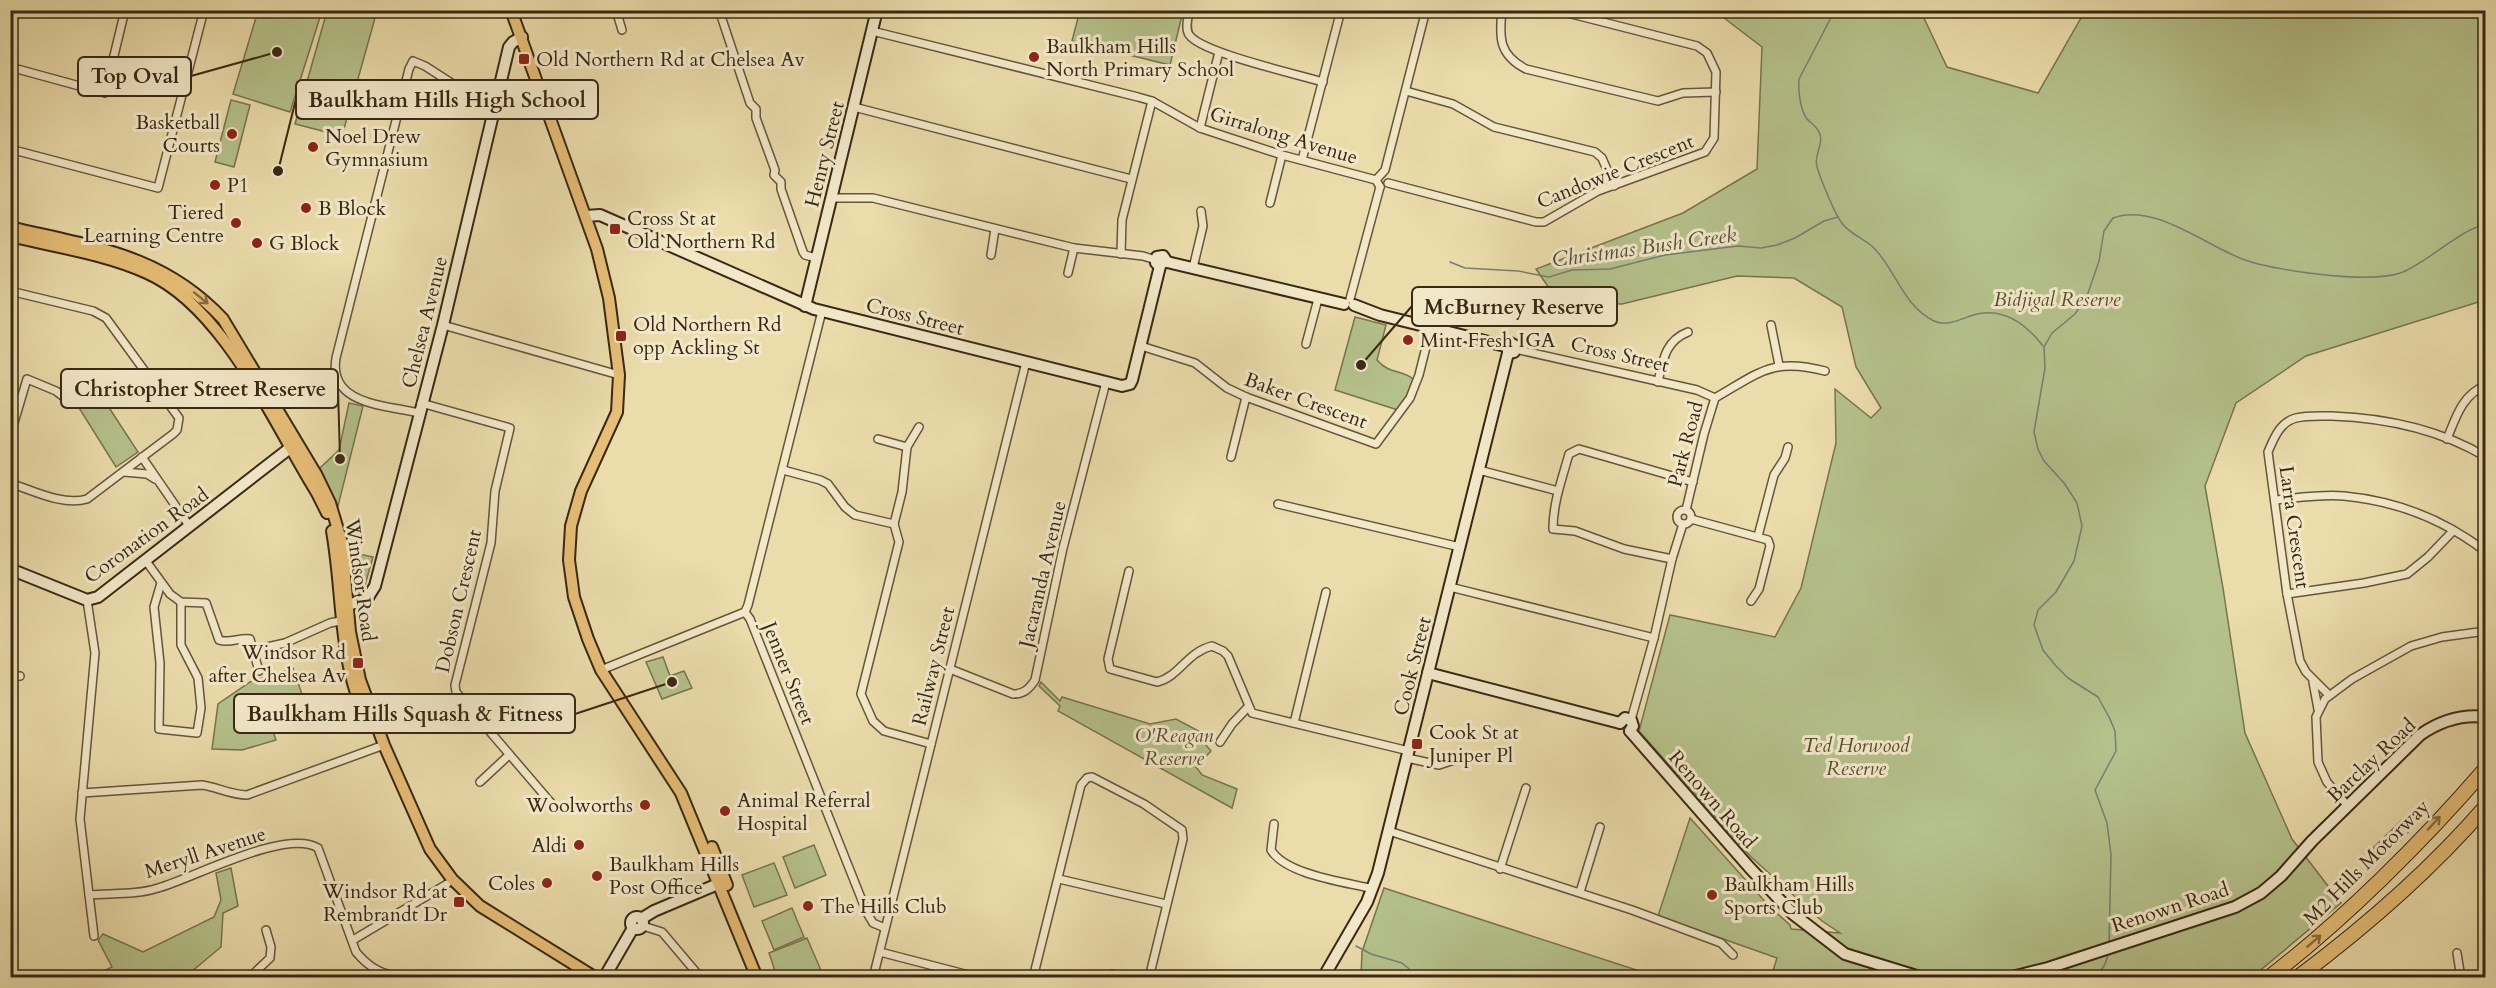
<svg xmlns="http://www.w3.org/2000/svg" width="2496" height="988" viewBox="0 0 2496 988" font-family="Cardo,serif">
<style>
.green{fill:#b5c18b;stroke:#777450;stroke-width:1.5}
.water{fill:#9bbab2;stroke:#748073;stroke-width:1.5}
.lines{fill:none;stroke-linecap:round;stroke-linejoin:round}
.stream{stroke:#748073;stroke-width:1.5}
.street-casing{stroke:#66553a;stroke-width:10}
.secondary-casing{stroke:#392815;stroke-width:14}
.primary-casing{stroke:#392815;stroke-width:14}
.highway-casing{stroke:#392815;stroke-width:16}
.street{stroke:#f2e8c8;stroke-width:7}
.secondary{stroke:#f2e8c8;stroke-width:10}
.primary{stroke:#e6be76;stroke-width:10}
.highway{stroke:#e6be76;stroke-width:14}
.oneway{stroke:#876c41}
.poi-dot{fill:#8f2418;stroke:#f2e8c8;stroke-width:2}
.labels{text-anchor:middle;stroke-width:6;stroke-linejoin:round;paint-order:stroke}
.poi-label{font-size:20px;fill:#392815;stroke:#f2e8c8;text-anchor:start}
.street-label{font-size:20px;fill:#392815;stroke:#f2e8c8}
.park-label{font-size:20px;font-style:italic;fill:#584e32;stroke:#f2e8c8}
.water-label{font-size:21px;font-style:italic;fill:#524c3c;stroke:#f2e8c8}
.leader{fill:none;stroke:#392815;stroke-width:2}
.callout-dot{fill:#392815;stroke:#f2e8c8;stroke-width:2}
.callout{fill:#f2e8c8;stroke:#392815;stroke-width:2}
.callout-label{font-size:21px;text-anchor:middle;font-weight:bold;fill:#392815}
</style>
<rect width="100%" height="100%" fill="#ebdcab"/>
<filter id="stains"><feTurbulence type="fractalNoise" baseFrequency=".00333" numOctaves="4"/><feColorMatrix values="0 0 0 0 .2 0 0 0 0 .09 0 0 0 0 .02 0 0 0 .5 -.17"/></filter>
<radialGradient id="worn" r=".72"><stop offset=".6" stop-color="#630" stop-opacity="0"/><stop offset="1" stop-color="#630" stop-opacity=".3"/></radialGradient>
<g class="green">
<polygon points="1080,10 1183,11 1170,65 1072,41"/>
<polygon points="258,11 322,11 290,112 233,94"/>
<polygon points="327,11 344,11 375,18 342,136 295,124"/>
<polygon points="1715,11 1924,11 1923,16 1947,67 2038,93 2085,11 2485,11 2485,300 2306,356 2236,403 2205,486 2223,588 2245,733 2292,839 2341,903 2251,978 1771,977 1777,958 1658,916 1690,818 1769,906 1790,925 1791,929 1840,933 1822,921 1750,856 1639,731 1670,615 1775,637 1801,588 1836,443 1835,389 1871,418 1881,408 1856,367 1842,307 1794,278 1737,276 1622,304 1560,304 1536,269 1683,213 1757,169 1762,47"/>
<polygon points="231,100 250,105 234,167 215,162"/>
<path d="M1355,317L1386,325L1377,360C1390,375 1402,369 1413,379L1407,397L1398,410L1335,390Z"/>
<polygon points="77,395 106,403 138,452 116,467 76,403"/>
<polygon points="349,403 363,406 338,506 320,468 339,450"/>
<polygon points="350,552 373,557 363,592 359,593 353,587"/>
<polygon points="663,657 670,676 684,671 692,688 662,699 646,662"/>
<polygon points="293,668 305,703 268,717 276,740 242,750 212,749 218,704 250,682"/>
<polygon points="1041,682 1060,701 1062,697 1150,724 1176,719 1206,735 1205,744 1211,751 1196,767 1202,775 1237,789 1232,808 1058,711 1060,706 1039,686"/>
<polygon points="814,845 826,875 795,888 783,857"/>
<polygon points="774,863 787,895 754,907 742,875"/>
<polygon points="231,868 238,906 223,913 221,947 185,977 91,977 112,967 98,940 103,934 143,952 214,917 221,900 216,873"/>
<polygon points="1384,888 1658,977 1361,977 1362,952"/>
<polygon points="792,908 804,937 774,950 762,921"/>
<polygon points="807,938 823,975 816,978 777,977 769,953"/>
</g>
<path class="water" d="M2408,819L2413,824C2411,833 2381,859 2371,858L2369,854L2371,850L2402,820Z"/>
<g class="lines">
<g class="stream">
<path d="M1835,10L1799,79C1798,89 1800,110 1807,119C1811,123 1816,126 1819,132C1825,144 1813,154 1817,167C1821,180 1834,212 1841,222C1848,233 1863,238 1873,247C1896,270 1903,306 1934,321C1947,327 1961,319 1973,315C2003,306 2026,324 2043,346"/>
<polyline points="1450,262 1465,268 1518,271 1549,277 1572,270 1610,269 1665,255 1738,246 1761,248 1777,245 1795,238 1824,221 1838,217"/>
<path d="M2109,944L2111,855L2107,823L2095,790L2116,751L2115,731L2110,719L2098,697L2068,678L2055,665L2043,650L2034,625L2038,610L2056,592L2074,561L2082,526L2077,503L2064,483L2044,461L2038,449L2034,432L2045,368L2044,347L2052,333L2075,314L2087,296L2099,261L2104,231L2113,218C2155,202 2207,247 2245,260C2261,266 2278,268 2294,271C2321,275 2379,282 2403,272C2426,263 2467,225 2486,225"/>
<polyline points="1356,946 1371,954 1402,963 1420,978"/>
<polyline points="2096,978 2105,964 2109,952"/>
</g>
<defs>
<g id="street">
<polyline points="616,10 622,30"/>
<polyline points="719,10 750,103 756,109 756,118 775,170 774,175 781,182 781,189 803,252 805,255 816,258"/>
<path d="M1189,10C1188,19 1184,31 1191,37C1208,54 1296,74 1323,82"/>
<path d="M1502,10C1499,38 1499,55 1526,69L1658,101L1683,93L1716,92"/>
<polyline points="872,31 1138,97 1152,101 1200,128 1282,155 1376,180"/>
<polyline points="10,67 105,93 125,10"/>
<polyline points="1406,91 1453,104 1494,127 1595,152 1602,158 1614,186"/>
<polyline points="854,107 1131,179"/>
<polyline points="1200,128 1219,52"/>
<polyline points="10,149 158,188 204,10"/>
<polyline points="1302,160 1341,10"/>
<polyline points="1388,183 1536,222 1544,222 1598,191 1705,152 1714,138 1716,72 1707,53 1697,46 1556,10"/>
<polyline points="1380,187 1376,180 1385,170 1426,10"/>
<polyline points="832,198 873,198 1074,248 1143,256 1156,260"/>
<polyline points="1270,203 1282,155"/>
<polyline points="1121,254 1122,220 1152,101"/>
<polyline points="991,255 995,229"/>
<polyline points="1193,268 1203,226 1201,211"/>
<polyline points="1068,273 1074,248"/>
<path d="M10,291L93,311L106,318L179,418L177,430L173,434L87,499C63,506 34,491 10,483"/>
<polyline points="1350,299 1380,187"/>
<polyline points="443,325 619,375"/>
<polyline points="1771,325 1779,365"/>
<polyline points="1306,344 1318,299"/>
<polyline points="1141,346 1195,363 1227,388 1246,397 1376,444 1410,398 1419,375 1431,327"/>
<polyline points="1515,349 1697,390 1715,398"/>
<path d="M1658,382C1663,360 1665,341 1688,332"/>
<polyline points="421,403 510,428 495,491 491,543 455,685 456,692 552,804"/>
<path d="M419,413C386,405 328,405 336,358L409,69L413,61L425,66L453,84L499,90"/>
<polyline points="919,427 907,447 902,492 894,524 899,542 861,694 873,721 884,731 931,744"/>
<polyline points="10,436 27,379 56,391 65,398"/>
<polyline points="878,439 907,447"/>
<path d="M2447,439C2456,417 2462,395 2486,385"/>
<polyline points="142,457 190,527"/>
<polyline points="1231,457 1246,397"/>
<polyline points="783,470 820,480 828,484 845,507 855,515 894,524"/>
<polyline points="1479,470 1558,491"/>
<polyline points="124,472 147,474 155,479"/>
<path d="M2275,500C2297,498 2321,494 2344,496C2396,501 2445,520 2486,552"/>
<polyline points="1278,504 1460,547"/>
<circle cx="1684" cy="517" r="7"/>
<path d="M1686,510L1704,434L1715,398C1759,373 1772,357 1825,371"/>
<polyline points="1691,519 1768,540 1770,546 1759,589 1751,601"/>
<polyline points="1758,536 1774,475 1785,458 1788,447"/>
<path d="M1672,559L1624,549L1575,531L1553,529C1553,503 1562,479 1569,454L1579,449L1693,482"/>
<path d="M146,561L170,594L181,602L206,603L219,640C230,644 240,637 250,639L253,650L285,643L330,623L340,621"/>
<path d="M1129,571L1108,659L1110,669L1157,682C1179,677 1187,652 1212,646L1223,651L1228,656L1252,713L1409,751"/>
<polyline points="161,583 154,607 160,663 159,729 197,733 201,708 198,678 181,645 181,602"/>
<polyline points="1450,587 1654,638"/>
<polyline points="2287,594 2364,583 2407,574 2428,557 2453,531"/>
<polyline points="87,600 95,653 80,819 94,936"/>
<polyline points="745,612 750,619 867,913 873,923 885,928"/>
<polyline points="745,612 748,605 822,311"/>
<polyline points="253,650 259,671"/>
<path d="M950,669L1013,694C1024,694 1029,689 1035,680L1063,548L1106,382"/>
<polyline points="601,670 745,612"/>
<polyline points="10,677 20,676"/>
<polyline points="2313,682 2318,709"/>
<path d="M2329,695L2306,672L2300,661L2287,594L2268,452C2274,438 2280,422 2296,418C2307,415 2321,416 2332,416C2386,418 2439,429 2486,457"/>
<polyline points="1631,720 1654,638 1672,559 1683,524"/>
<polyline points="1294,723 1326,592"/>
<polyline points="1220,742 1232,724 1248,707"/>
<polyline points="1407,758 1439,765 1454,760"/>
<polyline points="480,782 509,755"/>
<path d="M82,793L202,785C217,787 231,795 247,795L384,745"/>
<polyline points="2347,805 2327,782 2318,762 2316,717 2325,699 2352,679 2411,646 2442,637 2486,631"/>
<path d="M1274,824L1271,850C1286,875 1346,882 1373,889"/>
<polyline points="1389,831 1632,910 1721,943 1733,955"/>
<polyline points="1500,869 1526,788"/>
<polyline points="1059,879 1166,904"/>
<polyline points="1580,892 1600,827"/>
<path d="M89,895C111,893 137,895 158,888C194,878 286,828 318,848L356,952C367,965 378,973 395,976"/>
<polyline points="643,926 662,932 701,978"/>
<polyline points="353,940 447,884"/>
<polyline points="880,952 980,978"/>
<polyline points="2457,953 2461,978"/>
<polyline points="1112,974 1126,978"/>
<polyline points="249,978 270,958 271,947 266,930"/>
<polyline points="873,978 1026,362"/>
<polyline points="1033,978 1081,785 1087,778 1092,777 1144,804 1182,830 1183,839 1149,978"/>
</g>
<g id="secondary">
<polyline points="586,216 600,215 814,309 1122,386 1130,384 1132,380 1160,266"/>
<polyline points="1167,262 1344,304"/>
<polyline points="1160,266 1156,263 1157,257 1163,256 1167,262"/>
<polyline points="1354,305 1380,315 1505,346"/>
<polyline points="805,306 877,10"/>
<polyline points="1505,346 1510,343 1514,345 1514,352 1508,353"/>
<polyline points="10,569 87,600 98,597 290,448"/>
<polyline points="348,605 367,599 375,586 443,325 509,47 513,42 522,37"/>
<polyline points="1428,673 1620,723"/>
<polyline points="1620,723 1625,718 1631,720 1633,726 1630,731"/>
<polyline points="1630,731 1749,867 1793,914 1845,954 1923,978"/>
<circle cx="637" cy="923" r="6"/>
<polyline points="641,919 654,911 725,881"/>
<polyline points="604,978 633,928"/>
<polyline points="1323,978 1367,902 1378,873 1508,353"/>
<path d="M2008,978L2048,968L2235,907L2261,893L2281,876L2312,841L2420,735C2440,721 2461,714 2486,717"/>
</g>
<g id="primary">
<polyline points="511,10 597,249 609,298 619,375 617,412 581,491 571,526 569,560 574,597 588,639 601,670 681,793 757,978"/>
<path d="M10,227C93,247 162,254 223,319L316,474L330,503L342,543L350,632L360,680L384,745L430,849L452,879L480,906L596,978"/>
<path d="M10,236C55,247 105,254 147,273C224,307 274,424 317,493L327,513"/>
<path d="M332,531C343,593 338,650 362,710"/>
<polyline points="712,847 727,885"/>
</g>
<g id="highway">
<path d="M2268,978C2344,920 2424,840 2486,768"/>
<path d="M2297,978C2365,927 2430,871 2486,806"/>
</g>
</defs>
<use href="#street" class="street-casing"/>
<use href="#secondary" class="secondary-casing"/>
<use href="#primary" class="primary-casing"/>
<use href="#highway" class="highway-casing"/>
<use href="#street" class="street"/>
<use href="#secondary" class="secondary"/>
<use href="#primary" class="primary"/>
<use href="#highway" class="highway"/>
</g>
<defs><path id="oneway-shaft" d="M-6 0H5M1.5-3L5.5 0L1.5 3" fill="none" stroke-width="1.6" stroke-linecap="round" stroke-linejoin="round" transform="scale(1.5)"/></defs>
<g class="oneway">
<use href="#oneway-shaft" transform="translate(201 298) rotate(39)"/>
<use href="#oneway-shaft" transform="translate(2434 823) rotate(-47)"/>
<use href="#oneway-shaft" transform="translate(2314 941) rotate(-41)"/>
</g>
<g class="poi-dot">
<circle cx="1034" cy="57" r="6"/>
<rect x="518" y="53" width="12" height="12" rx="3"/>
<circle cx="232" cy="134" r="6"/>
<circle cx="313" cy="147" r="6"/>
<circle cx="215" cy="185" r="6"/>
<circle cx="306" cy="208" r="6"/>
<circle cx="236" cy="223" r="6"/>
<rect x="609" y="223" width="12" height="12" rx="3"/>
<circle cx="257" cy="243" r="6"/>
<rect x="615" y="330" width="12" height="12" rx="3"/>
<circle cx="1408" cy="340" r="6"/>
<rect x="352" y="657" width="12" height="12" rx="3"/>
<rect x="1411" y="738" width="12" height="12" rx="3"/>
<circle cx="645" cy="805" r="6"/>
<circle cx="725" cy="811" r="6"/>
<circle cx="579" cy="845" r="6"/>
<circle cx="597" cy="876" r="6"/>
<circle cx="547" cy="883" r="6"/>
<circle cx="1712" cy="895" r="6"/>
<rect x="453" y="896" width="12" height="12" rx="3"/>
<circle cx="808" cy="906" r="6"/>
</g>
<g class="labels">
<g class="poi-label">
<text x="1046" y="53">Baulkham Hills<tspan x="1046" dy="23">North Primary School</tspan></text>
<text x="536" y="66">Old Northern Rd at Chelsea Av</text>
<text x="220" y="129" text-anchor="end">Basketball<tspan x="220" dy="23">Courts</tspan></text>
<text x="325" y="143">Noel Drew<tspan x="325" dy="23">Gymnasium</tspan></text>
<text x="227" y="192">P1</text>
<text x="318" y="215">B Block</text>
<text x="224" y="219" text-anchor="end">Tiered<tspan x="224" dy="23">Learning Centre</tspan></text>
<text x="627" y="225">Cross St at<tspan x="627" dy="23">Old Northern Rd</tspan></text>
<text x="269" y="250">G Block</text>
<text x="633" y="331">Old Northern Rd<tspan x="633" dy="23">opp Ackling St</tspan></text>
<text x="1420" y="347">Mint Fresh IGA</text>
<text x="346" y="659" text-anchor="end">Windsor Rd<tspan x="346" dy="23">after Chelsea Av</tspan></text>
<text x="1429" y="739">Cook St at<tspan x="1429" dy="23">Juniper Pl</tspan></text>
<text x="737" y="807">Animal Referral<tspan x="737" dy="23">Hospital</tspan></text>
<text x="633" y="812" text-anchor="end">Woolworths</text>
<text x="567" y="852" text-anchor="end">Aldi</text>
<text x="609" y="871">Baulkham Hills<tspan x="609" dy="23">Post Office</tspan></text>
<text x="535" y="890" text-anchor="end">Coles</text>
<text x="1724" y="891">Baulkham Hills<tspan x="1724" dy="23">Sports Club</tspan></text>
<text x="447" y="898" text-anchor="end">Windsor Rd at<tspan x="447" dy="23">Rembrandt Dr</tspan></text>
<text x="820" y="913">The Hills Club</text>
</g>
<g class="street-label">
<text transform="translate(1284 135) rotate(17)" y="7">Girralong Avenue</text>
<text transform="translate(824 154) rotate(-76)" y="7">Henry Street</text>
<text transform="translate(1615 171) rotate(-22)" y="7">Candowie Crescent</text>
<text transform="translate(915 316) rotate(14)" y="7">Cross Street</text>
<text transform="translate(424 322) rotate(-76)" y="7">Chelsea Avenue</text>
<text transform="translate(1620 354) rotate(13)" y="7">Cross Street</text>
<text transform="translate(1306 400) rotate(20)" y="7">Baker Crescent</text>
<text transform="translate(1685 444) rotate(-75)" y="7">Park Road</text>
<text transform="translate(2295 527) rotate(82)" y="7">Larra Crescent</text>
<text transform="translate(146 535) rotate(-36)" y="7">Coronation Road</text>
<text transform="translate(1042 574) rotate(-77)" y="7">Jacaranda Avenue</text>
<text transform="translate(361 580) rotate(82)" y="7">Windsor Road</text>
<text transform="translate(458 601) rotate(-77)" y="7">Dobson Crescent</text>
<text transform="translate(933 666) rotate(-76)" y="7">Railway Street</text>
<text transform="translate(1412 666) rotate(-76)" y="7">Cook Street</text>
<text transform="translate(789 673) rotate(68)" y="7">Jenner Street</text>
<text transform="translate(2371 760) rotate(-43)" y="7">Barclay Road</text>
<text transform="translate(1713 799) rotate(49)" y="7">Renown Road</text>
<text transform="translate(205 852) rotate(-18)" y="7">Meryll Avenue</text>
<text transform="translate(2366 862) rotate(-45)" y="7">M2 Hills Motorway</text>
<text transform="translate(2170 907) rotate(-18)" y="7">Renown Road</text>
</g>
<g class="park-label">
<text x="2057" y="306">Bidjigal Reserve</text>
<text x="1174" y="742">O'Reagan<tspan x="1174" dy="23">Reserve</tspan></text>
<text x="1856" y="752">Ted Horwood<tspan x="1856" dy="23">Reserve</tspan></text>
</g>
<g class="water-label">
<text transform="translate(1644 247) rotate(-8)" y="7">Christmas Bush Creek</text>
</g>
</g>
<path class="leader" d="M277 52L191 76M278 171L296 99M1361 365L1412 306M340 459L338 388M672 682L575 714"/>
<g class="callout-dot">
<circle cx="277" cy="52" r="6"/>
<circle cx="278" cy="171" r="6"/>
<circle cx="1361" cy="365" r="6"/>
<circle cx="340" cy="459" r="6"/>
<circle cx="672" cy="682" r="6"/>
</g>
<g class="callout">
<rect x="78" y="57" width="113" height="39" rx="6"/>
<rect x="296" y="80" width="302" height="39" rx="6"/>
<rect x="1412" y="287" width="205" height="39" rx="6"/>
<rect x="61" y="369" width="277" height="39" rx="6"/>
<rect x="234" y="694" width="341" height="39" rx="6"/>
</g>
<g class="callout-label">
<text x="135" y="83">Top Oval</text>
<text x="447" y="107">Baulkham Hills High School</text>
<text x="1514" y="314">McBurney Reserve</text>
<text x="200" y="396">Christopher Street Reserve</text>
<text x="405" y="721">Baulkham Hills Squash &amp; Fitness</text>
</g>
<rect width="2496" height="988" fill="none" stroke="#ebdcab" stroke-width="36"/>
<rect x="12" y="12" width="2472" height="964" fill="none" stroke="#392815" stroke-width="3"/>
<rect x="18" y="18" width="2460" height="952" fill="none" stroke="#392815" stroke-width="1.5"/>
<rect width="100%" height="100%" filter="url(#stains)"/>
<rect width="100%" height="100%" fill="url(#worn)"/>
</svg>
